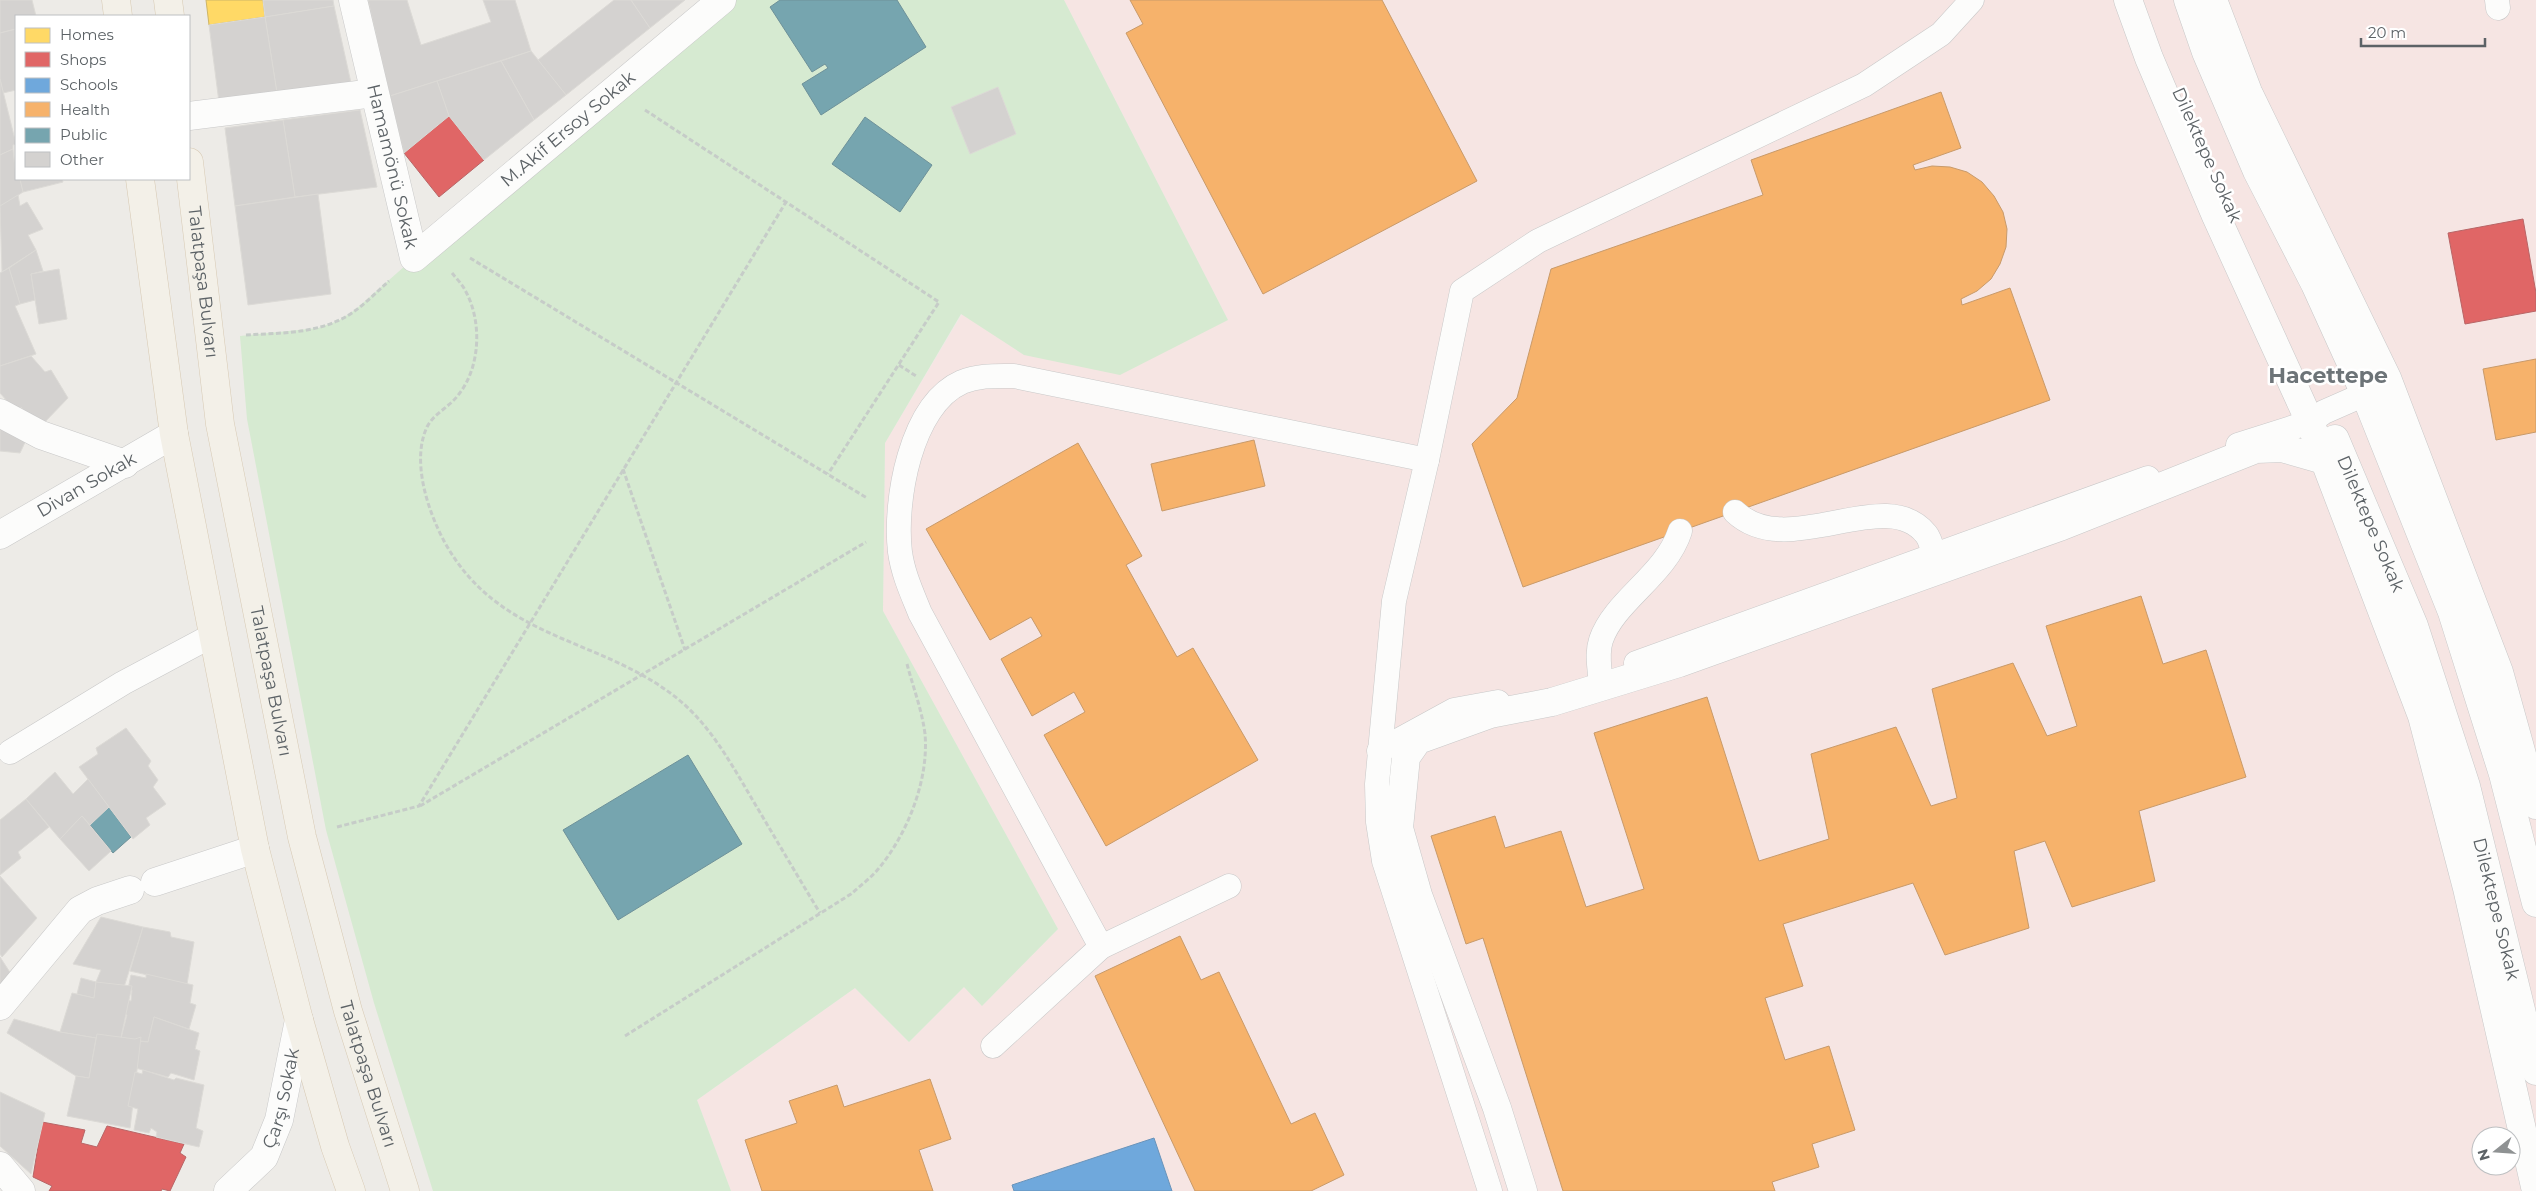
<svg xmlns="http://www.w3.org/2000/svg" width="2536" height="1191" viewBox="0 0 2536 1191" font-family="Montserrat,sans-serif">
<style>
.medical{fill:#f6e5e3;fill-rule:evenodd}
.green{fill:#d6ead1}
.homes{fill:#ffd966;stroke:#ceb566}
.shops{fill:#e06666;stroke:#b86566}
.schools{fill:#6fa8dc;stroke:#6993b9}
.health{fill:#f6b26b;stroke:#c89a6a}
.public{fill:#76a5af;stroke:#6e9199}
.building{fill:#d4d2d0;stroke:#dcdad6}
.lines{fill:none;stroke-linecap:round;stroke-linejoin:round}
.lane-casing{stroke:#c8c8c8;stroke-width:25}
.street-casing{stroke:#c8c8c8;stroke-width:29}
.primary-casing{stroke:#d7c9b3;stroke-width:29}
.path{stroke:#c6ccc8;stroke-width:3;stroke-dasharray:5 2.5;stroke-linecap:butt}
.lane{stroke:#fcfcfb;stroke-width:24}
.street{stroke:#fcfcfb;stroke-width:28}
.primary{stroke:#f3f0e8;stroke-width:28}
.labels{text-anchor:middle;stroke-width:5;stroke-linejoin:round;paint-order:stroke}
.street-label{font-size:18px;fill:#5c6266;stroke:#fff}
.district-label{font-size:22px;font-weight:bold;fill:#6d7478;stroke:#fff}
</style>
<rect width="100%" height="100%" fill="#edebe7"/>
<path class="medical" d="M1064,0H2536V1191H731L697,1100L855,988L909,1042L964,987L982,1006L1058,929L883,611L885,443L962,314L1024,355L1228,320ZM2481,1136H2511V1166H2481Z"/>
<polygon class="green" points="722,0 1064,0 1228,320 1120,375 1024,355 961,314 885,443 883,611 1058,929 982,1006 964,987 909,1042 855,988 697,1100 731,1191 433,1191 374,1003 326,830 247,419 240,336 318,328 338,321 355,310 414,258"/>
<polygon class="homes" points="206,0 263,0 265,17 209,25"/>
<g class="shops">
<polygon points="449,116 484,160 439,197 404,153"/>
<polygon points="2523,219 2536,293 2536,311 2465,324 2448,233"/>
<polygon points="42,1122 85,1130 81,1143 97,1147 107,1126 184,1144 180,1153 186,1157 170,1191 162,1189 161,1191 49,1191 52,1186 33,1177"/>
</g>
<polygon class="schools" points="1154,1138 1172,1191 1014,1191 1012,1185"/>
<g class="health">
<polygon points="1130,0 1382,0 1477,181 1263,294 1126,33 1143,24"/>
<polygon points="1941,92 1961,148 1913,165 1915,170 1932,166 1950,167 1967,172 1982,182 1994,196 2003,212 2007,229 2006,247 2000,264 1991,279 1977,291 1961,299 1962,305 2010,288 2050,400 1523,587 1472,444 1517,398 1551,269 1763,195 1751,160"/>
<polygon points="2536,359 2536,432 2496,440 2483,369"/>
<polygon points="1254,440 1265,486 1162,511 1151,464"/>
<polygon points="1078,443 1142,556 1126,565 1177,657 1193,648 1258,760 1106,846 1044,735 1085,712 1074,692 1032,716 1001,659 1042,636 1031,617 990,640 926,529"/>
<polygon points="2141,596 2163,664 2206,650 2246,777 2139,811 2155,881 2072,907 2045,841 2014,851 2029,928 1945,955 1913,883 1783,924 1803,986 1765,998 1785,1060 1829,1046 1855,1130 1812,1144 1819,1167 1772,1182 1775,1191 1563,1191 1483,938 1466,944 1431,836 1495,816 1505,848 1561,831 1586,907 1644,889 1594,733 1707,697 1759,861 1829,839 1811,754 1896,727 1931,806 1957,798 1932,689 2013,663 2047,736 2077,726 2046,626"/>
<polygon points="1180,936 1201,980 1219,972 1291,1124 1315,1113 1344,1175 1311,1191 1195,1191 1095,976"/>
<polygon points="930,1079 951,1139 919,1150 933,1191 762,1191 745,1140 797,1123 789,1101 837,1085 844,1107"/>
</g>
<g class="public">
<polygon points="780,0 897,0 926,47 821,115 802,84 828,68 825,64 812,72 770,7"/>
<polygon points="865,117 932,165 900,212 832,164"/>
<polygon points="688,755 742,844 618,920 563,830"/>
<polygon points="109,807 131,837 113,853 90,825"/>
</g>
<g class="building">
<polygon points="0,0 32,0 36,16 16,16 16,29 0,33"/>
<polygon points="263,0 333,0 334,6 265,17"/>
<polygon points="368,0 407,0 421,45 491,22 483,0 515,0 531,51 390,96"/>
<polygon points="614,0 631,0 650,28 566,95 538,60"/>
<polygon points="631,0 685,0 650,28"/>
<polygon points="334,6 351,83 277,93 265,17"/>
<polygon points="265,17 277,93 219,102 209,25"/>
<polygon points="16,29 16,90 3,93 0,79 0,33"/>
<polygon points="531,51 566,95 534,120 501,61"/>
<polygon points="501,61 534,120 484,160 449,116 437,81"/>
<polygon points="0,79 16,144 13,145 13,149 0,155"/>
<polygon points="437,81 449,116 404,153 390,96"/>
<polygon points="998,87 1016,134 970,154 951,107"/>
<polygon points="360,110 377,187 295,197 283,120"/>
<polygon points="283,120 295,197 235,206 225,128"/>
<polygon points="13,149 16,179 20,179 23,192 0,207 0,155"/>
<polygon points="20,179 62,179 63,182 23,192"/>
<polygon points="318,194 331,294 248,305 235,206"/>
<polygon points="18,195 20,206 27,202 43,229 28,235 36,250 2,272 0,206"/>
<polygon points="36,250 43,271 31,274 35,300 20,304 9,268"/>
<polygon points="9,268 20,304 15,306 36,354 0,366 0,273"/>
<polygon points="59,269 67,319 39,324 31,274"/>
<polygon points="31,356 45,372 51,370 68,398 41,426 21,407 15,410 0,393 0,366"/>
<polygon points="0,427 27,438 20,453 0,451"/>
<polygon points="126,728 151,761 148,766 158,780 153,787 166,804 146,818 150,825 133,839 79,767 98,754 96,748"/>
<polygon points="55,772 73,794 88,779 109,807 90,825 82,816 60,839 26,799"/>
<polygon points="26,799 49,827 18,852 21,858 0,875 0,820"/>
<polygon points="82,816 111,851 89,871 60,839"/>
<polygon points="0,876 37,918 2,957 0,954"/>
<polygon points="101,917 143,927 124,987 96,982 101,970 73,964"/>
<polygon points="143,927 170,932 171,937 194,942 187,984 130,971"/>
<polygon points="0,957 15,980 0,993"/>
<polygon points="146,974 193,985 190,1003 196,1005 189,1029 154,1017 148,1042 121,1038 127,1015 118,1013 121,999 131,1001 132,990 128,989 131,975 146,978"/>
<polygon points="81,978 96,982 94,998 77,994"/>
<polygon points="96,982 132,986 120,1042 60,1032 72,993 94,998"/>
<polygon points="154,1017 199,1033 195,1049 200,1051 194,1080 171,1073 168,1077 132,1067 136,1041 148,1042"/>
<polygon points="14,1019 60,1032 96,1038 89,1078 76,1076 7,1033"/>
<polygon points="97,1034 135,1039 141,1037 130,1128 67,1116 76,1076 89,1078"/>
<polygon points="143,1070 174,1080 176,1078 204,1085 196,1128 203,1131 199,1147 156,1137 157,1132 151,1128 149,1133 134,1130 138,1109 128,1106 135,1072 142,1074"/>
<polygon points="0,1092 45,1113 31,1174 0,1146"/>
</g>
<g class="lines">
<defs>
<g id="lane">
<polyline points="2497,0 2498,8"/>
<polyline points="2238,445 2310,422 2324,412 2365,394"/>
<path d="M1735,512C1788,562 1885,483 1926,534C1931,540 1932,549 1934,556"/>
<polyline points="1636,663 2148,478"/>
<path d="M1600,675C1599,663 1597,652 1601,640C1614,601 1666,575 1680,531"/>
<polyline points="1379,751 1454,710 1498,702"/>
<polyline points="10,752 123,683 213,635"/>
<polyline points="1101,947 1229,886"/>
<path d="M993,1046L1101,947L920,613C912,593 903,574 900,552C894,502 910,405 962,382C979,375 996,376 1014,376L1427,460"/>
<polyline points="1490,1191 1384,861 1378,822 1377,784 1394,601 1427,460 1462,291 1538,241 1864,85 1941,34 1972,0"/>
</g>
<g id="street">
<path id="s1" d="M353,0L414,258L722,0"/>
<polyline points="2128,0 2149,58 2216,216 2310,422 2422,716 2467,888 2536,1191"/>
<polyline points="2188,0 2206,52 2257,171 2315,284 2365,394 2452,612 2503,774 2536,903"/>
<polyline points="2213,0 2248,92 2387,378 2499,672 2536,805"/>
<polyline points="189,116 374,93"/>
<polyline points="0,413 41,435 125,464"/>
<path id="s2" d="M2335,439L2414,626L2466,786L2536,1071"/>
<path id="s3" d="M0,535L174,434"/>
<polyline points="155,882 255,849"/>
<polyline points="0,1006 80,910 97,901 130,890"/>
<polyline points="0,1166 21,1191"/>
<path id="s4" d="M228,1191L264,1157L279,1120L299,1020"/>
<polyline points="1523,1191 1497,1108 1418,895 1399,828 1406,757 1418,740 1490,714 1552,702 1679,663 2062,526 2256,449 2282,448 2324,460"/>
</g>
<g id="primary">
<polyline points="116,0 118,16"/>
<polyline points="168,0 170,16"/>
<path id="s5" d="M189,162L220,424L302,837L348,1011L405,1191"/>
<polyline points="140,179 174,434 255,849 299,1020 335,1146 351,1191"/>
</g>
</defs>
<use href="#lane" class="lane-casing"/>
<use href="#street" class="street-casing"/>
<use href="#primary" class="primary-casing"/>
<g class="path">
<polyline points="645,110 939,302 828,474"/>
<polyline points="470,258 867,498"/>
<path d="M452,273C456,278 462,284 465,290C482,320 481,366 459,394C450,407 434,413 427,427C411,461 428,511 444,541C499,642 600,636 678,699C712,727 733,767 755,804C777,841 798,877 820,913"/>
<path d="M246,335C275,333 309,334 337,321C357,313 373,295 389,281"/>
<polyline points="899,365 916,376"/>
<polyline points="623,469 685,650"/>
<polyline points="420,806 866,542"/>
<polyline points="337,827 419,806 786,202"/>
<path d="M625,1036L851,894C860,886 871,878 879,868C908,833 929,779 925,734C922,710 913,687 907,664"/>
</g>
<use href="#lane" class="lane"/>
<use href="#street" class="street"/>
<use href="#primary" class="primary"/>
</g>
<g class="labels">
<g class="street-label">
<text dy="6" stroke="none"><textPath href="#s1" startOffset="466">M.Akif Ersoy Sokak</textPath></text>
<text transform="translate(2207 155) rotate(66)" y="6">Dilektepe Sokak</text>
<text dy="6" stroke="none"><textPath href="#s1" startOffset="171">Hamamönü Sokak</textPath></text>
<text dy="6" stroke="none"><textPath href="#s5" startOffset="121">Talatpaşa Bulvarı</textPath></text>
<text dy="6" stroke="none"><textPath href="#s3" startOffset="100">Divan Sokak</textPath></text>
<text dy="6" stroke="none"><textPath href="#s2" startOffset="92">Dilektepe Sokak</textPath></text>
<text dy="6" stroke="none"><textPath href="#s5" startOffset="526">Talatpaşa Bulvarı</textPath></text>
<text dy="6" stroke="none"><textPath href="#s2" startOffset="498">Dilektepe Sokak</textPath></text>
<text dy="6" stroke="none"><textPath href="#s5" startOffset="931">Talatpaşa Bulvarı</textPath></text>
<text dy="6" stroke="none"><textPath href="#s4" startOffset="111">Çarşı Sokak</textPath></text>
</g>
<g class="district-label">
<text x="2328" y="383">Hacettepe</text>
</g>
</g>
<rect x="15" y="15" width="175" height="165" fill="#ffffff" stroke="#bec0c2"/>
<rect x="25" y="28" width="25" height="15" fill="#ffd966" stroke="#bec0c2"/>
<text x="60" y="40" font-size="15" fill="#5c6266">Homes</text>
<rect x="25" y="52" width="25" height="15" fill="#e06666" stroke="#bec0c2"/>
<text x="60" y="65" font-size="15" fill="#5c6266">Shops</text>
<rect x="25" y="78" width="25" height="15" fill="#6fa8dc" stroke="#bec0c2"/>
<text x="60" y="90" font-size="15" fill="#5c6266">Schools</text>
<rect x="25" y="102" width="25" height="15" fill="#f6b26b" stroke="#bec0c2"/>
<text x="60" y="115" font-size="15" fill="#5c6266">Health</text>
<rect x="25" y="128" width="25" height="15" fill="#76a5af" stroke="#bec0c2"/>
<text x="60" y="140" font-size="15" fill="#5c6266">Public</text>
<rect x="25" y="152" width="25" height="15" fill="#d4d2d0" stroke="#bec0c2"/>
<text x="60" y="165" font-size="15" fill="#5c6266">Other</text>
<g transform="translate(2496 1151) rotate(253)"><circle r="24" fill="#ffffff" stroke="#bec0c2"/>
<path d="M0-4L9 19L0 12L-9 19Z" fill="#8f9293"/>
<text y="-8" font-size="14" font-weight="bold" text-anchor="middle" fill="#5c6266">N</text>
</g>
<path d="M2361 38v8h124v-8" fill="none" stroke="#5c6266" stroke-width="2.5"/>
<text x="2368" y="38" font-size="15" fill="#5c6266" stroke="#ffffff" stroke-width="4" paint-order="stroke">20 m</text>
</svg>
